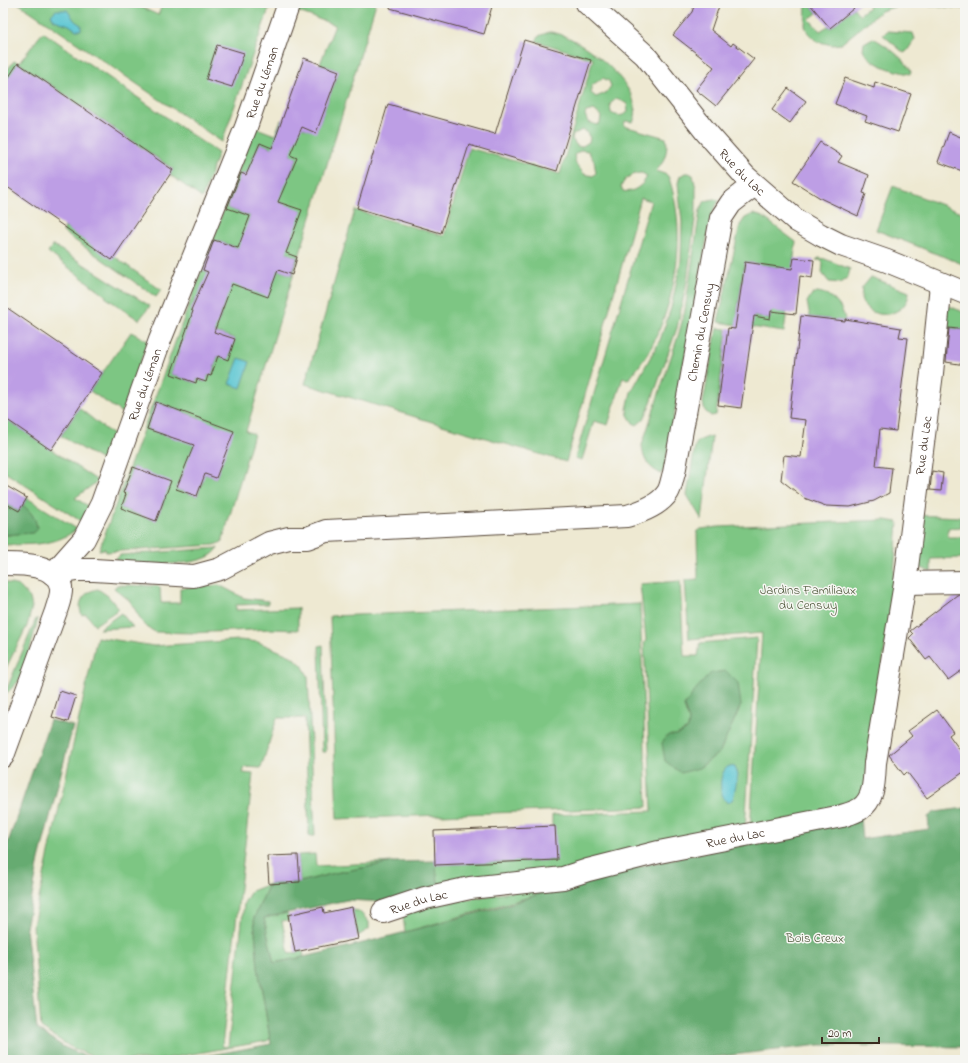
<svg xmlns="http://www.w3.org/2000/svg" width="968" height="1063" viewBox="0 0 968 1063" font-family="'Indie Flower',sans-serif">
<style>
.green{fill:#7dc683;stroke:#5c7850;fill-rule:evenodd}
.forest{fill:#66ab71;stroke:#506a48}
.water{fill:#59c5d1;stroke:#4a7878}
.building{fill:#bd9ee5}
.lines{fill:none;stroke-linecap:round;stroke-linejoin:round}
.minor-casing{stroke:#564739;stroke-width:24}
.tertiary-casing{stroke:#564739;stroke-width:24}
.minor{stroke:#fff;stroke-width:22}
.tertiary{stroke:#fff;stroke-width:22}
.labels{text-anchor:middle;stroke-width:3;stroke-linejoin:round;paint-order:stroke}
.street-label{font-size:13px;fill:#3b2a1e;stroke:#f6f6f2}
.park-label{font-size:13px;fill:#4f593c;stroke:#f6f6f2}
</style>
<rect width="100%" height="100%" fill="#f6f6f2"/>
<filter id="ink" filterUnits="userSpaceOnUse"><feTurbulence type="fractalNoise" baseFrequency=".025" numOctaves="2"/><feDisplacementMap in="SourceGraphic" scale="8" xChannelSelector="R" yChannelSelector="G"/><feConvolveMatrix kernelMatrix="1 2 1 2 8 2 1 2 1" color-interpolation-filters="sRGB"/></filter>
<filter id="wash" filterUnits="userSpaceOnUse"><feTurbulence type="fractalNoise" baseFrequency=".012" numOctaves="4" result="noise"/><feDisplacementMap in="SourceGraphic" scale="16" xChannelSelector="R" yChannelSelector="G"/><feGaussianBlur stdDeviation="0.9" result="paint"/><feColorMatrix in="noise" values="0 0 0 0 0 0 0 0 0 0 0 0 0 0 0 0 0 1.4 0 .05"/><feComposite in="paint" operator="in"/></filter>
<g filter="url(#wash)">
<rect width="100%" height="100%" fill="#eee9d2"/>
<g class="green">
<polygon points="18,3 132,3 158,15 163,3 271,3 222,142"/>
<path d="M295,3H328L334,5L335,3H376L246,431L254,434L222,542L214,545L106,552L105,549L99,550L254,127L275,135L281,120L316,132L339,71L320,64L335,25L293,10ZM260,143L272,148L274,143L292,150L290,155L297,158L289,177L252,161ZM241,173L268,184V198L302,211L248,222L250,216L227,208ZM214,240L241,249L230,280L203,270ZM254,241L297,257L292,275L278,270ZM196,298L223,308L219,320L191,310ZM189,323L235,339L228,359L218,356L211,376L208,375L205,382L197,379L196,383L171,374ZM156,402L200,418L197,427L174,438L147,429ZM233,431L216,478L186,467ZM133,467L159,477L151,499L163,503L156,521L121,508L126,494L123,493ZM182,473L203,481L197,496L176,489Z"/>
<polygon points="806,3 809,3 817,13 809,19 820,31 828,26 830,28 854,8 859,15 869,7 866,3 907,3 881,11 841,44 832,45 816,41 808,33 805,26"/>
<polygon points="910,3 965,3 965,9"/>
<polygon points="887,31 913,33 915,39 907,51 904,53 883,35"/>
<polygon points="43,32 218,153 202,198 170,175 173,169 19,63 3,86 3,76 14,61 19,63"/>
<path d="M549,32C579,33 650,91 633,122L625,121L624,126L666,138C669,149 664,163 656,171L667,175L669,178C686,229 678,289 656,337C650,352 640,365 630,378L627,379L623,377L608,425L594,421L582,460L575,458L651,201L641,198L566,462L305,384L355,210L444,236L469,148L560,174L593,59L536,41L539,36ZM603,78L609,81L611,86L606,93L596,97L591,93L592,85ZM617,98L627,104L628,112C622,117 617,116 611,113L610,104ZM594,110L601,116L600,123L597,125L588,122L585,115L586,112ZM582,130L586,131L590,138L589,142L581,147L577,146L572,139L573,135ZM581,150L588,151L594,161L596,173L593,176L584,174L576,164L574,155ZM642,173L647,176C644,185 632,194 623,191L621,187C624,178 633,173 642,173Z"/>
<path d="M873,38C883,43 910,62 911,73L909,74C892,70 870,65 863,49L864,43Z"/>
<polygon points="685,173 689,173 693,175 696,189 696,212 687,281 677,328 649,408 644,419 637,425 633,423 628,415 627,409 631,392 660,340 671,308 681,261 682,222 678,183 680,176"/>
<polygon points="893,186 965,214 965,265 876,230"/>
<path d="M714,199L719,200L711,216L664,470L661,474C648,467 643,460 642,445L679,333L685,310L700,210L705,201Z"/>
<path d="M753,214L763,217L796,242L784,332L718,322L740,225L745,218ZM745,262L778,267L770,319L737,314Z"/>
<polygon points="65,227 112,259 114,256 161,290 156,297 63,232"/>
<polygon points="53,245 150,306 139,320 105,297 106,296 48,252"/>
<polygon points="819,258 825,259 850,269 848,277 840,283 829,282 822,273 823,263 820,260 816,260"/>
<path d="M871,277L909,292C909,315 871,325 861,299L862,288Z"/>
<path d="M817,292C831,293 844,307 845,321L810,317L807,302L812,294Z"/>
<polygon points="947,305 965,313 965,330 943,327"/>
<polygon points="717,328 727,329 716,415 711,416 705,411 703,403"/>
<polygon points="131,332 148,341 122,413 90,391"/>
<polygon points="79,408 114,436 105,462 61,436"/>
<polygon points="3,417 98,481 75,498 88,506 82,522 3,471"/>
<polygon points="708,437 712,437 702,520 687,495 695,446 698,441"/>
<path d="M27,498L77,529C54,547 31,544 3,545V535H11L28,510L23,505Z"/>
<polygon points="916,515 961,517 961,527 948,528 948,537 965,537 965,558 931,559 931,572 917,566"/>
<polygon points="885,520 898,522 892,599 863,799 750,830 762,633 689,639 685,580 698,579 697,532 701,529 718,527"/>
<path d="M218,548C208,570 136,564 115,560L120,555Z"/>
<path d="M680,581L684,656H698L700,643L757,638L745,830L562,874L439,888L435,865L556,860L555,826H552V815L652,811L644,644L646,640L640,584ZM741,705L719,752L699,768L676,735L688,729L689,720L684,706Z"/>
<polygon points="3,582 19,586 30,598 32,607 27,626 4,672"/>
<polygon points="117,585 158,586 160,588 161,603 180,603 180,588 219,585 244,598 268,601 268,604 236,605 236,610 298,608 298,630 271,629 192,633 155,632 144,625 130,601 114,588"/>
<path d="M98,589L108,596L119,609L95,625L86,614L82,615C76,602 85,591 98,589Z"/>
<polygon points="640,604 647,807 337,819 330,616"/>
<polygon points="121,613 133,627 99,629"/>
<polygon points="36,619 38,619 22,678 7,693 6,691"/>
<polygon points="97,637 154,646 239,640 258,642 291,656 302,665 308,676 315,836 309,836 305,718 277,718 261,768 245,767 243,773 253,774 222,1046 228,1047 244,903 251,891 269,884 254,918 258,967 270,1039 267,1041 158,1060 105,1060 86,1054 69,1046 41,1028 33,925"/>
<polygon points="323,645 326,752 322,752 319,646"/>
<polygon points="315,854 316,866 394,862 335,873 300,882 298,855"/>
<polygon points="565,883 547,892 405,932 403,916 409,909"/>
<polygon points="352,910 359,911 369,922 369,929 358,936"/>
<polygon points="287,913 289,920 282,921 289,954 303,951 304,957 273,963 264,918"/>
</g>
<g class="forest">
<path d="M3,502L19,511L23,505C31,512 37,519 37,530L33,533L3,535Z"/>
<polygon points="726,671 738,683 741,705 720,752 699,768 681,773 665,761 662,743 668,735 676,735 688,729 689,720 684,706 696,689 711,673"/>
<polygon points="50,720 73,726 39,860 26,928 37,1029 64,1047 94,1060 3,1060 3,857"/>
<path d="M965,808V1047L820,1045L689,1060H183L271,1044L258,967L254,918L269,884L300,882L335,873L394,862L435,861L439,888L386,902L347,900L264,918L274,963C331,952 387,937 443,922C484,911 527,901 565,883L860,817L862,839L929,829L928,817L935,812Z"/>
</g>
<g class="water">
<polygon points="56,10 67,10 75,21 81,25 81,30 76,30 69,25 54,20 51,15"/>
<polygon points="239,358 250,362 241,388 229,384"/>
<path d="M729,766L735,767L738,775L733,799L728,803C718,796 718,772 729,766Z"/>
</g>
<g id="blocks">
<g class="building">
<polygon points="391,3 493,3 484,34 390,8"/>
<polygon points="695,3 720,3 711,30 731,46 733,43 754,59 716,106 696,90 714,67 673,35 692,12"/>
<polygon points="809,3 860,3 830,28"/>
<polygon points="524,40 591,60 557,171 469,145 441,233 357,208 388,104 495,134"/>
<polygon points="217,45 244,53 232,87 206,79"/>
<polygon points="304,58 339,71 316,133 302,127 290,155 297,158 278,202 302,210 286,253 297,257 292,275 278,270 268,297 232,284 214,332 235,339 228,360 218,356 211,376 208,375 206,382 197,379 196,383 171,374 193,311 191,310 208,272 203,270 214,240 238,248 250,216 227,208 241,173 246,175 260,143 272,148"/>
<polygon points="18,63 173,170 112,260 3,184 3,86"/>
<polygon points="845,78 874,88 875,82 911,94 898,132 865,121 867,116 835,104"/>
<polygon points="788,88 806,101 790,123 772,110"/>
<polygon points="949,132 965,139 965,172 938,162"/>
<polygon points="820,142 842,156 838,162 869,175 863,193 866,194 858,216 822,199 793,181"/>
<polygon points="794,258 814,260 812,278 800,276 796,314 771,311 770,319 754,316 741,408 718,405 728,328 735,329 745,262 792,269"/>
<polygon points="3,305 102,373 51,450 3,417"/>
<polygon points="801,316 845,321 845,319 901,328 899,337 908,338 896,431 880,429 876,466 892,468 889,493 874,501 850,507 826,506 804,498 781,480 784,455 801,457 806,420 789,418"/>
<polygon points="949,328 965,330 965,365 946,362"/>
<polygon points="156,402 234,431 216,478 205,474 197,496 176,489 194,445 147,429"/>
<polygon points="133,467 171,481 156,521 121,508 126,494 123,493"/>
<polygon points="932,471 943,473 941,491 930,490"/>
<polygon points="3,484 27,498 19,511 3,502"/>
<polygon points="965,594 965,668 948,680 930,657 926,660 909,638 913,634 910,631 957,595"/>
<polygon points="60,691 76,696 68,722 52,717"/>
<polygon points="937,710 953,732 949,735 965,757 965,771 927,798 907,772 904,775 889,755 912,736 908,731"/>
<polygon points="555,826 557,860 435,865 434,831"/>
<polygon points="298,855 300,882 269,884 267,856"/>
<polygon points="323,907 324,913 352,907 358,939 295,952 288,915"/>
</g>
</g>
</g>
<g filter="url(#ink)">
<use href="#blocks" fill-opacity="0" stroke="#564739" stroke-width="1"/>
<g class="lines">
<defs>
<g id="minor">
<path d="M3,564C20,564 57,563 61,587C62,595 58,604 56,611L3,756"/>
<path id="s1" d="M53,574L76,570H94L194,576L220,569L269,543L289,538H307L326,531L627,516C641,512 660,505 668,492C671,487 672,479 674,473L721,218L731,203L754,185"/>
<path id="s2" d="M53,574L84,539L102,503L160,340L246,127L289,3"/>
<polyline points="905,583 965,582"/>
<path id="s3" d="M383,912L425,898L470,888L563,878L588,870L659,852L842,816C848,814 855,812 860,809C875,799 874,779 875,763L905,583L932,373L941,284"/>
</g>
<g id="tertiary">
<path id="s4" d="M587,3L645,55L706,132L745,176L797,221L821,235L841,245L887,261L965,293"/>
</g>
</defs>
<use href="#minor" class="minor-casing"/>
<use href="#tertiary" class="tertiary-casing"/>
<use href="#minor" class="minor"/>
<use href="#tertiary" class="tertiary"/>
</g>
</g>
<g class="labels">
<g class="street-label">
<text dy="5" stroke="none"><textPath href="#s2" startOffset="537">Rue du Léman</textPath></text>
<text dy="5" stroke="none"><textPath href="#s4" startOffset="230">Rue du Lac</textPath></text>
<text dy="5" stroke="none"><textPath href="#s1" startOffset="796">Chemin du Censuy</textPath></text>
<text dy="5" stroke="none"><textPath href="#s2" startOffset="213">Rue du Léman</textPath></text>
<text dy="5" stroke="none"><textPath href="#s3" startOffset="861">Rue du Lac</textPath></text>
<text dy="5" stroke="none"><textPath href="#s3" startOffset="361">Rue du Lac</textPath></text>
<text dy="5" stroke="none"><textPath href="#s3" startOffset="37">Rue du Lac</textPath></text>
</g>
<g class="park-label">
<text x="808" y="594">Jardins Familiaux<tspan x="808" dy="15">du Censuy</tspan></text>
<text x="815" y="942">Bois Creux</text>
</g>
</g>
<rect width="968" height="1063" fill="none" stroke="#f6f6f2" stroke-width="16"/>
<path d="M822 1037v6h57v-6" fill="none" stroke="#3b2a1e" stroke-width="2"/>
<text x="828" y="1037" font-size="12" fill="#3b2a1e" stroke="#f6f6f2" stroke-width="3" paint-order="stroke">20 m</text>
</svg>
